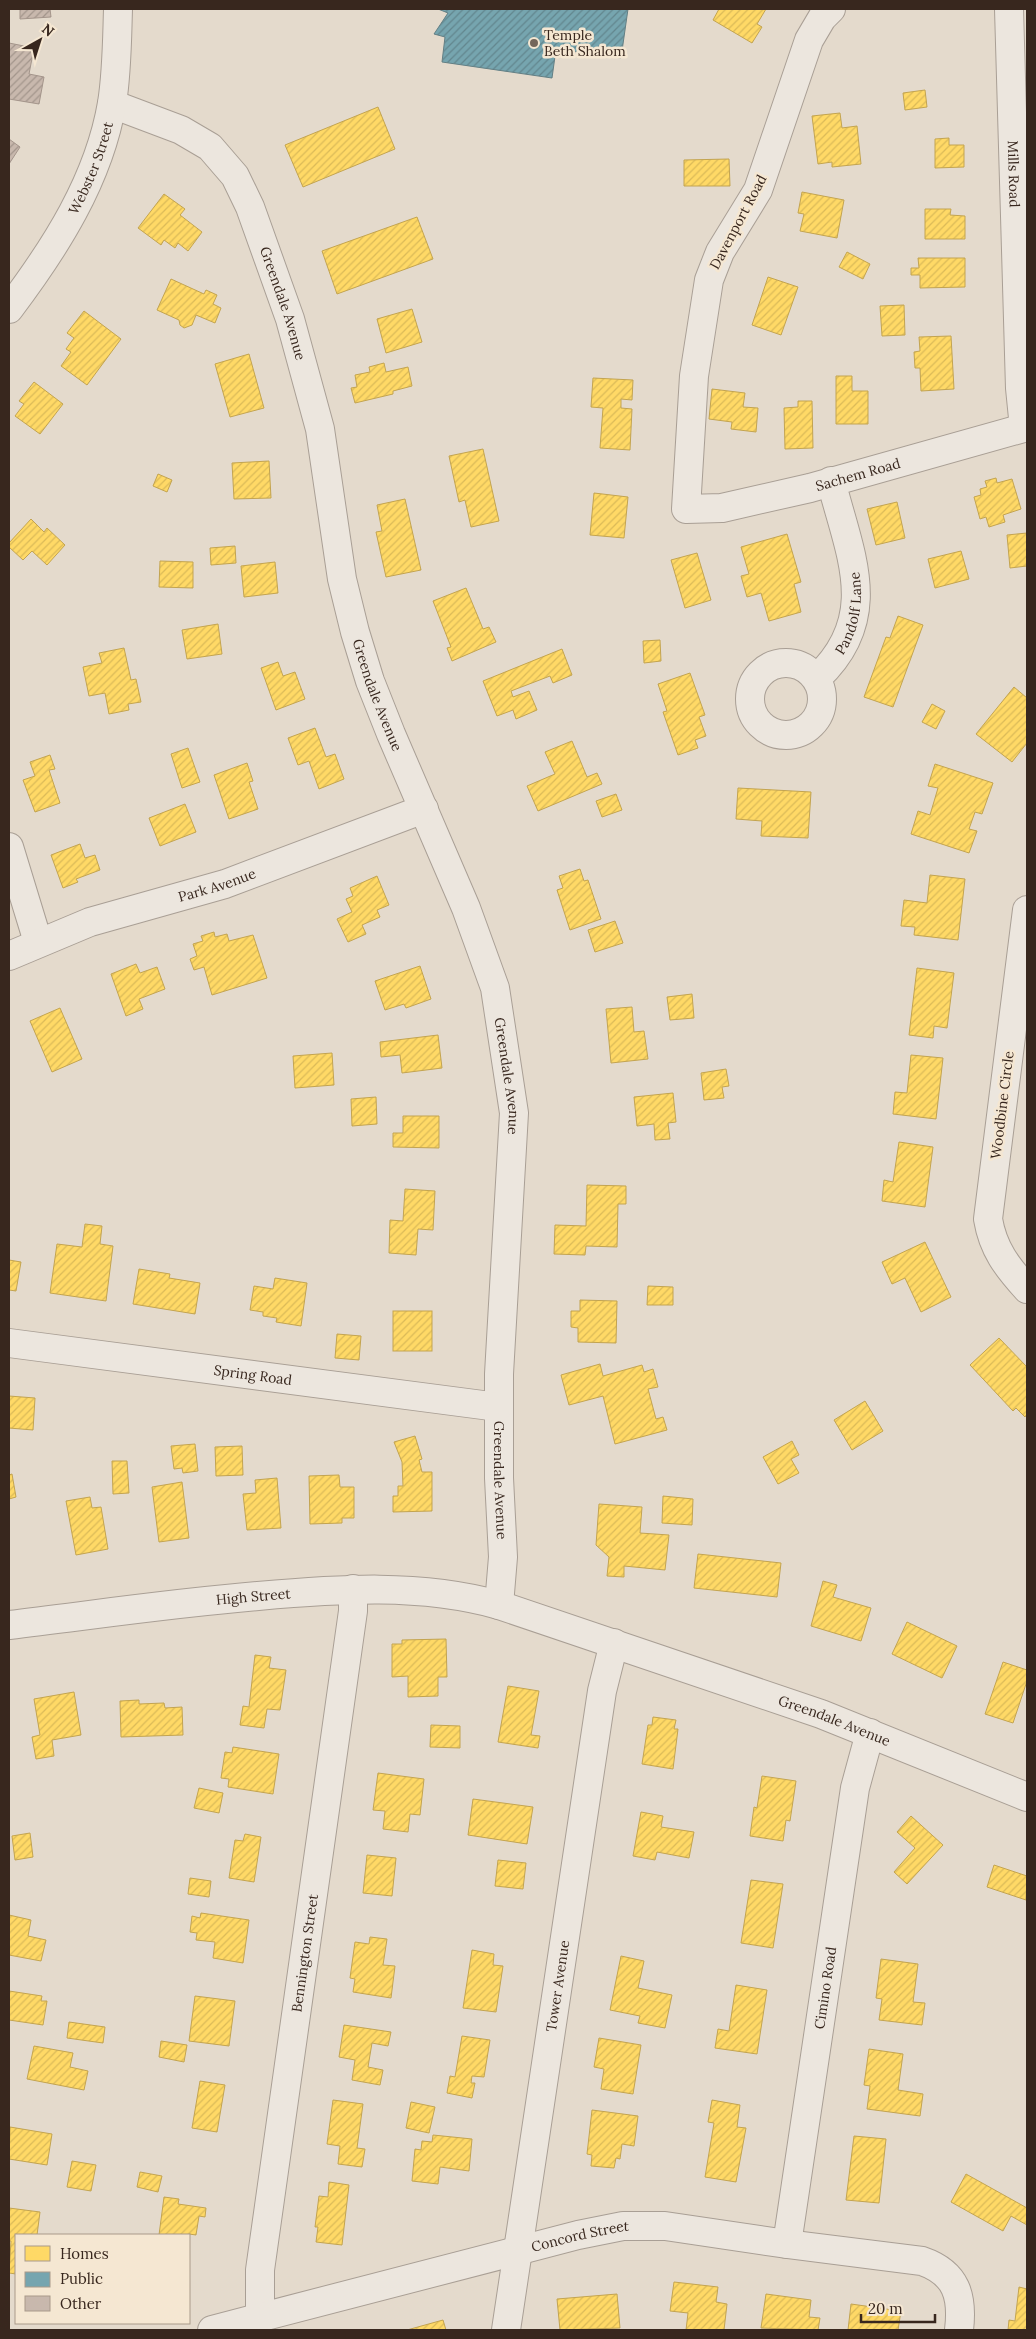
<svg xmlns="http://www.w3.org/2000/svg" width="1036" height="2339" viewBox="0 0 1036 2339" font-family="Lora,serif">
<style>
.homes{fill:url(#homes-hatch);stroke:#c3a450}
.public{fill:url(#public-hatch);stroke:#637f84}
.building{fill:url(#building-hatch);stroke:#a4958b}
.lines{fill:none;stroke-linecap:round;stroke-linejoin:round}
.minor-casing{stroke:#a99f95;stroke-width:30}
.minor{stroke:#ece6de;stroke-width:28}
.poi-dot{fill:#74665b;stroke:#f5e7d2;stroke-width:2}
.labels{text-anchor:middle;stroke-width:5;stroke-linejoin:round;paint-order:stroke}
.poi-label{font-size:14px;fill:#38271e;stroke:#f5e7d2;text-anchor:start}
.street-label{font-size:14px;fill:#38271e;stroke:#f5e7d2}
</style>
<defs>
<pattern id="homes-hatch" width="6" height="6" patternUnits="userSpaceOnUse" patternTransform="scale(1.25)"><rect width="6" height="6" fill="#ffd966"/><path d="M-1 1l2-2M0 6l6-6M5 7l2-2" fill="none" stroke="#dbba58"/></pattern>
<pattern id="public-hatch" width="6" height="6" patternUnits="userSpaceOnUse" patternTransform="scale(1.25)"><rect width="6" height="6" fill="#76a5af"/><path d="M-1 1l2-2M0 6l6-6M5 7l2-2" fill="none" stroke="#62868e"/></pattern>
<pattern id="building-hatch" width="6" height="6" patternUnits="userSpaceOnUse" patternTransform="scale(1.25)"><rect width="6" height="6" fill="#c8b8ad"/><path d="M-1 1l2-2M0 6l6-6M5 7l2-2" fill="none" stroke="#a3968c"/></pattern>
</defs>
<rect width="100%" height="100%" fill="#e4dacc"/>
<g class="homes">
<polygon points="719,9 766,9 757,24 762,27 752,43 713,20"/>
<polygon points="925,90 927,107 905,110 903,93"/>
<polygon points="378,107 395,149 303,187 285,145"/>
<polygon points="840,113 842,128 857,126 861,164 832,167 832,162 818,164 812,116"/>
<polygon points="949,138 949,145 964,145 964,167 935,168 935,139"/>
<polygon points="729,159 730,186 684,186 684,160"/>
<polygon points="802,192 844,200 837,238 800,231 804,214 798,213"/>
<polygon points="164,194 185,209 180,215 202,232 188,251 178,243 175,248 164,240 161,245 138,228"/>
<polygon points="925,209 951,209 950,215 965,216 965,239 925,239"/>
<polygon points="417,217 433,259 337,294 322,251"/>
<polygon points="847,252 870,264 863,279 839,267"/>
<polygon points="918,258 965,258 965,287 920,288 920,275 911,275 911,268 919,268"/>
<polygon points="768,277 798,287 781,335 752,325"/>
<polygon points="171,279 204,294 206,290 217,295 213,304 221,308 215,323 196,315 192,325 184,328 180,325 179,320 157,310"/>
<polygon points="904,305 905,335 882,336 880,306"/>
<polygon points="412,309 422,342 386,353 377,319"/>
<polygon points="84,311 121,339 87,385 61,366 71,352 66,349 74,338 67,333"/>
<polygon points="951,336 954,389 921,391 920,368 915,368 914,352 920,351 919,337"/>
<polygon points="249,354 264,408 230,417 215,364"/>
<polygon points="384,363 386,372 408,367 412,386 393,391 393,394 355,403 351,388 357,387 355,375 370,372 369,367"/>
<polygon points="836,376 852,376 852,391 868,391 868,424 836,424"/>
<polygon points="593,378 633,380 632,400 621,399 621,408 632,409 630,450 600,448 603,408 591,407"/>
<polygon points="34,382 63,404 40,434 15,416 24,404 19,401"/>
<polygon points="712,389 745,393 743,407 758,408 756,432 731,429 732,422 709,419"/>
<polygon points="798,401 812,401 813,448 785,449 784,408 798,407"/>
<polygon points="483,449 499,521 471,527 465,500 459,502 449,456"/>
<polygon points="269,461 271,498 234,499 232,463"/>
<polygon points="158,474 172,480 167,492 153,486"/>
<polygon points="996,478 997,483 1012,479 1021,509 1003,515 1005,522 989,527 986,517 980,519 974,497 981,495 980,489 987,487 985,481"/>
<polygon points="594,493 628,497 624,538 590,535"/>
<polygon points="405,499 421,570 386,577 376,532 382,531 377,505"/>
<polygon points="897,502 905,538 876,545 867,509"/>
<polygon points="31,519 44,532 47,528 65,545 47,565 32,551 23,560 9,547 9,543"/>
<polygon points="1027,533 1027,566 1010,568 1007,535"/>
<polygon points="787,534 801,582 794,584 801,612 769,621 761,593 747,597 741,576 749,574 741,547"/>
<polygon points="235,546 236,563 211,565 210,548"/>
<polygon points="961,551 969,579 935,588 928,559"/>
<polygon points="697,553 711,600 685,608 671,560"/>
<polygon points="160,561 193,562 193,588 159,587"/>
<polygon points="275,562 278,593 244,597 241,566"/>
<polygon points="466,588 483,629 489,627 496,642 452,661 447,648 451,647 433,601"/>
<polygon points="898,616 923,625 893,707 864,697 886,637 890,638"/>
<polygon points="218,624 222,654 187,659 182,630"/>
<polygon points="660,640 661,661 644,663 643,641"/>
<polygon points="124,648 131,680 136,679 141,702 128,704 129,710 109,714 105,693 89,696 83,667 102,663 99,653"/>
<polygon points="562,649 572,675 553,683 550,676 511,691 513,697 529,691 537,710 516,719 513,710 497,716 483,681"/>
<polygon points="278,662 283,676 295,672 305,699 276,710 261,668"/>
<polygon points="690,673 705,715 699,717 706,736 695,740 698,748 678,755 663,712 667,711 658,684"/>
<polygon points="1014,687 1027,698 1027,743 1012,762 976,734"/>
<polygon points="932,704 945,711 936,729 922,722"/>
<polygon points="315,728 326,757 335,754 344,779 319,789 309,761 298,765 288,738"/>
<polygon points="572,741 587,777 597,773 602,784 538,811 527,786 555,774 545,752"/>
<polygon points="188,748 200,782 182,788 171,754"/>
<polygon points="50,755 55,769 49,770 60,803 35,812 23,780 35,776 30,762"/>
<polygon points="247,763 253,781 249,782 258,809 229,819 214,775"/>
<polygon points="935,764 993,783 982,814 975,812 969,829 977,831 969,853 911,834 918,811 930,815 938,788 928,786"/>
<polygon points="738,788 811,792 808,838 761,836 762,821 736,819"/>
<polygon points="616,794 622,810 602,817 596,801"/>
<polygon points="185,804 196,832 160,846 149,818"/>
<polygon points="80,844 85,858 95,855 100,870 76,879 78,882 63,888 51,855"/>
<polygon points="580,869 584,881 588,880 601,919 570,930 557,890 563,888 559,876"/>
<polygon points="930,875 965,879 958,940 914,935 915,927 901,926 904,900 927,903"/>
<polygon points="377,876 389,905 377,910 380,917 362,925 366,934 348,942 337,919 352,912 346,899 353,896 350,888"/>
<polygon points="615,921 623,943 595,952 588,930"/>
<polygon points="214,932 215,937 227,934 229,941 253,935 267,978 212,995 204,967 194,970 190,959 197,956 193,944 203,941 201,936"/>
<polygon points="136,964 140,973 157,967 165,989 139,999 143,1009 126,1016 111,974"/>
<polygon points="420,966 431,999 406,1008 404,1004 385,1010 375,981"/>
<polygon points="917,968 954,973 947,1028 934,1026 933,1038 909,1035"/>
<polygon points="692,994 694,1018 670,1020 667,997"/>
<polygon points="632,1007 634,1032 644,1031 648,1059 611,1063 606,1009"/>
<polygon points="60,1008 82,1059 52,1072 30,1021"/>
<polygon points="438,1035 442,1068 402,1073 400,1055 381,1057 380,1042"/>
<polygon points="332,1053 334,1085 295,1088 293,1056"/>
<polygon points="911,1055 943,1058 936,1119 893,1114 895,1092 907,1093"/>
<polygon points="726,1069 729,1086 722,1087 724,1098 704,1100 701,1073"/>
<polygon points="673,1093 676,1122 668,1123 670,1139 655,1140 654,1124 637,1126 634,1097"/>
<polygon points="376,1097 377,1124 352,1126 351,1099"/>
<polygon points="403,1116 439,1116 439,1148 393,1147 393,1133 403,1133"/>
<polygon points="899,1142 933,1147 925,1207 882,1201 884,1180 893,1182"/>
<polygon points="587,1185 626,1186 626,1204 618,1204 617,1247 586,1246 585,1255 554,1254 555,1225 586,1226"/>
<polygon points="405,1189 435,1191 433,1230 418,1229 416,1255 389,1253 390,1220 403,1221"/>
<polygon points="85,1224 102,1226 100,1244 113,1246 106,1301 50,1293 57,1244 82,1247"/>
<polygon points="925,1242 951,1297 921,1312 905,1278 892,1284 882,1262"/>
<polygon points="9,1260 21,1262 16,1291 9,1290"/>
<polygon points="139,1269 170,1274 169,1278 200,1283 195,1314 133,1304"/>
<polygon points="275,1278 307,1283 301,1326 276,1322 277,1318 263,1316 263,1312 250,1310 254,1286 273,1289"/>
<polygon points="648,1286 673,1287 673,1305 647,1305"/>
<polygon points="580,1300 617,1301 616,1343 578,1342 578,1328 571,1327 571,1311 580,1311"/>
<rect x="393" y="1311" width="39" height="40"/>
<polygon points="337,1334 361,1336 359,1360 335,1358"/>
<polygon points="999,1338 1027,1367 1027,1414 1025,1417 1016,1408 1013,1411 970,1365"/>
<polygon points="600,1364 603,1376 642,1365 644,1372 653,1369 658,1387 648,1389 656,1419 663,1417 667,1430 615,1444 603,1396 569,1405 561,1375"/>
<polygon points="9,1396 35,1398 33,1430 9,1428"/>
<polygon points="865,1401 883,1431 852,1450 834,1420"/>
<polygon points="415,1436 422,1459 419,1460 422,1472 432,1472 432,1511 393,1512 393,1496 398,1496 398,1486 403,1486 402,1462 394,1442"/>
<polygon points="792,1441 799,1455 791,1459 799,1473 778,1484 763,1457"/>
<polygon points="195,1444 198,1471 183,1473 182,1468 174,1469 171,1446"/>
<polygon points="242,1446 243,1475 216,1476 215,1447"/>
<polygon points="112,1461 127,1461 129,1493 113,1494"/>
<polygon points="12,1474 16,1497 9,1499 9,1475"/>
<polygon points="339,1475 340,1487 354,1487 354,1518 342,1518 342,1523 310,1524 309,1476"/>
<polygon points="277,1478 281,1528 247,1530 243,1494 256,1493 255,1480"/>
<polygon points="182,1482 189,1538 159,1542 152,1487"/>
<polygon points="663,1496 693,1499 692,1525 662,1523"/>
<polygon points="90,1497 92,1508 101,1507 108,1549 76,1555 66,1501"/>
<polygon points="599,1504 642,1507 640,1533 669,1535 665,1570 624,1566 624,1577 607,1576 609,1557 596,1545"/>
<polygon points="698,1554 781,1563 777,1597 694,1588"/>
<polygon points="823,1581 837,1585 833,1597 871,1608 861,1641 811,1626"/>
<polygon points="907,1622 957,1646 942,1678 892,1654"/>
<polygon points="446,1639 447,1677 438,1677 438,1696 408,1697 408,1676 392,1677 392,1644 402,1644 402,1640"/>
<polygon points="255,1655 271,1657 269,1668 286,1670 280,1710 267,1709 264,1728 240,1725 243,1706 249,1707"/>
<polygon points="1003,1662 1027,1670 1027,1681 1013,1723 985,1714"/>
<polygon points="508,1686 539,1691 531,1735 540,1736 538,1748 498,1742"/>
<polygon points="74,1692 81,1735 52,1740 54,1756 36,1759 32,1737 40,1735 34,1699"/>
<polygon points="139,1700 139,1704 164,1703 165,1708 182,1707 183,1735 121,1737 120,1701"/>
<polygon points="653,1717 676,1720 674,1729 678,1729 673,1769 642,1764 648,1725 652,1725"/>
<polygon points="431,1725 460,1726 460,1748 430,1747"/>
<polygon points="233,1747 279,1754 273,1794 228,1787 229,1779 221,1778 225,1752 232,1753"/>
<polygon points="378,1773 424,1779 420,1815 410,1814 408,1832 383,1829 385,1811 373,1810"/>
<polygon points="762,1776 796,1781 790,1821 786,1820 783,1841 750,1836 754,1807 757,1808"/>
<polygon points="199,1788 223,1793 219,1813 194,1808"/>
<polygon points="473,1799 533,1807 527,1844 468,1835"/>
<polygon points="641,1812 663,1816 661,1827 694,1832 689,1858 657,1852 655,1860 633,1856"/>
<polygon points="911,1816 943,1845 907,1884 894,1872 915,1848 897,1832"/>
<polygon points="30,1833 33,1857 15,1860 12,1836"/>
<polygon points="245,1834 261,1837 254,1882 229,1878 235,1840 243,1841"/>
<polygon points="367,1855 396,1858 392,1896 363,1893"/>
<polygon points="498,1860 526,1863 523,1889 495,1886"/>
<polygon points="994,1865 1027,1876 1026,1900 987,1887"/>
<polygon points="190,1878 211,1881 209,1897 188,1894"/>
<polygon points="751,1880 783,1884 773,1948 741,1943"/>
<polygon points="201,1913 249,1920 243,1963 213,1958 215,1942 196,1940 197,1933 190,1932 192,1916 200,1918"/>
<polygon points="9,1915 31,1920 28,1936 46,1940 41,1961 9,1955"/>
<polygon points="370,1937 387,1939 383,1965 395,1966 391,1998 353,1992 355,1979 350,1978 355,1942 369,1944"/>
<polygon points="472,1950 494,1954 493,1965 503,1966 496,2012 463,2008"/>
<polygon points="621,1956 644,1961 638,1988 672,1995 665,2028 638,2023 640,2016 610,2010"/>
<polygon points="881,1959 918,1964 913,2002 925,2003 922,2025 879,2020 882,1999 876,1998"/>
<polygon points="736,1985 767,1990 757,2054 715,2048 718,2029 729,2031"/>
<polygon points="9,1991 42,1996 41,2001 47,2001 43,2025 9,2020"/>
<polygon points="195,1996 235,2001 229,2046 189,2041"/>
<polygon points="69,2022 105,2027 103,2043 67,2038"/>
<polygon points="344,2025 391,2032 388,2046 372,2043 368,2067 383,2070 380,2085 352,2080 355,2060 339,2057"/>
<polygon points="462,2036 490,2040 484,2077 472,2076 471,2083 475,2083 472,2098 447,2093 450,2076 455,2077"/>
<polygon points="599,2038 641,2045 633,2094 601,2089 604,2069 594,2067"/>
<polygon points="161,2041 187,2045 184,2062 159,2057"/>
<polygon points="34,2046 73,2053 70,2067 88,2071 84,2090 27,2079"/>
<polygon points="869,2049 903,2054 898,2090 923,2094 920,2116 867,2109 870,2086 864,2085"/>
<polygon points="200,2081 225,2085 217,2132 192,2128"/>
<polygon points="333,2100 363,2104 357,2148 365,2149 362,2167 338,2164 340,2146 327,2144"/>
<polygon points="712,2100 740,2105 737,2127 746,2128 736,2182 705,2177 714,2123 708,2122"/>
<polygon points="411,2102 435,2107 429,2133 406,2128"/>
<polygon points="592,2110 638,2116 634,2146 622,2144 620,2159 616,2158 614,2168 591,2166 592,2155 587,2154"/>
<polygon points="10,2127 52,2134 47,2165 9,2159"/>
<polygon points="433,2135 472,2139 469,2171 440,2167 438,2184 412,2181 415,2149 421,2150 422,2141 432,2142"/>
<polygon points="854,2136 886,2139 879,2203 846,2200"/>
<polygon points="72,2161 96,2165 91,2191 67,2187"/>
<polygon points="140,2172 162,2176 158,2192 137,2187"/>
<polygon points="966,2174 1027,2208 1027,2225 1011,2216 1003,2231 951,2202"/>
<polygon points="329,2182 349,2185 342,2245 316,2242 318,2227 315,2227 319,2196 328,2197"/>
<polygon points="164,2197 179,2199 178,2204 206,2208 205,2217 199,2216 196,2235 189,2234 189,2240 189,2235 159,2235"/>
<polygon points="9,2208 40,2212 37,2235 16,2235 16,2274 9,2273 11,2241 9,2241"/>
<polygon points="674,2282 718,2287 716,2302 727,2304 724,2330 686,2330 688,2313 670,2311"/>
<polygon points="1019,2287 1027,2289 1027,2330 1008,2330 1009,2320 1015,2321"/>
<polygon points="617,2294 620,2328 560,2330 557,2299"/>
<polygon points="766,2294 811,2300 809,2317 820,2318 818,2330 761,2328"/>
<polygon points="851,2304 901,2311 898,2330 848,2330"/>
<polygon points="443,2320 446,2330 407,2330"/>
</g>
<polygon class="public" points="438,9 628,9 621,58 556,49 552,78 442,62 445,37 434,34 448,13"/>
<g class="building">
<polygon points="20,9 50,9 51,17 20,19"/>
<polygon points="9,43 34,48 29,74 44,77 39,104 9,99"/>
<polygon points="9,139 20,147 9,164"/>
</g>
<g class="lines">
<defs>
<g id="minor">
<path id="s1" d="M831,9L822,18L809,40L758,190L720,252L709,280L694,376L686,509L722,508L810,488L1027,427"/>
<path id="s2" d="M1009,9L1020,388L1024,428"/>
<path id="s3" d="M112,104L181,130L210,147L235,176L250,207L290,319L320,429L342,579L355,632L370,681L391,734L466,908L495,988L514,1113L499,1374V1478L503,1557L499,1605"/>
<path id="s4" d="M9,309C55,248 99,180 112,103C117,72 117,40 118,9"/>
<circle cx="786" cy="699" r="36"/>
<path id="s5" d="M817,678C882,617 850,555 831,481"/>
<polyline points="9,847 38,942"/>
<path d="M1027,910L988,1219C993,1249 1007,1267 1027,1289"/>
<path id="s6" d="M9,956L90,922L225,884L424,809"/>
<path id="s7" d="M9,1343L498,1407"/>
<path id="s8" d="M9,1625C92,1615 174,1603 258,1596C339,1589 420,1583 499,1605L821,1714L1027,1797"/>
<path id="s9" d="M787,2244L855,1788L870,1733"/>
<path id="s10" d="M260,2318V2270L353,1611V1589"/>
<path id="s11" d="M212,2330L578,2235L623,2226H665L787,2244L922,2261C957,2273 963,2297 959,2330"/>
<path id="s12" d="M506,2330L602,1691L614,1643"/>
</g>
</defs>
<use href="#minor" class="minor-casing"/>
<use href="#minor" class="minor"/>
</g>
<circle class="poi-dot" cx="534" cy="43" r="5"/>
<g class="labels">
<g class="poi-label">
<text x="544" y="40">Temple<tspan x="544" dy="16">Beth Shalom</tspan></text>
</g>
<g class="street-label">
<text dy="5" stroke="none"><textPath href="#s4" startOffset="164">Webster Street</textPath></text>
<text dy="5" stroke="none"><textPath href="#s2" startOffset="165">Mills Road</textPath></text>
<text transform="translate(738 222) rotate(-62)" y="5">Davenport Road</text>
<text dy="5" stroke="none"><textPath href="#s3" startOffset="282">Greendale Avenue</textPath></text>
<text dy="5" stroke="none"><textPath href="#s1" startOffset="706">Sachem Road</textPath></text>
<text dy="5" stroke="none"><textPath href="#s5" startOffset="75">Pandolf Lane</textPath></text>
<text dy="5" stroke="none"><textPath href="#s3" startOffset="686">Greendale Avenue</textPath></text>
<text dy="5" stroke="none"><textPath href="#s6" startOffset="220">Park Avenue</textPath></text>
<text dy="5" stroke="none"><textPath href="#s3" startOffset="1091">Greendale Avenue</textPath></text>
<text transform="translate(1002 1105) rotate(-83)" y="5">Woodbine Circle</text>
<text dy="5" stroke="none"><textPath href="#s7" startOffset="246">Spring Road</textPath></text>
<text dy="5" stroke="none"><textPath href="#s3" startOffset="1496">Greendale Avenue</textPath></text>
<text dy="5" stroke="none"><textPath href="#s8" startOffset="246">High Street</textPath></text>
<text dy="5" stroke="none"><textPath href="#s8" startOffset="848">Greendale Avenue</textPath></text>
<text dy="5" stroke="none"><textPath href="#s10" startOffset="368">Bennington Street</textPath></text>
<text dy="5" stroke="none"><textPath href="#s12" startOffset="348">Tower Avenue</textPath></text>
<text dy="5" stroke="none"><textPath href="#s9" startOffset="259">Cimino Road</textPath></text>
<text dy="5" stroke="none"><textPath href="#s11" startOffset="380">Concord Street</textPath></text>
</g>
</g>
<rect width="1036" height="2339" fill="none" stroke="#38271e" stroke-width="20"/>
<rect x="15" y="2234" width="175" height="90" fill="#f5e7d2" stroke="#a99a8a"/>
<rect x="25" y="2246" width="25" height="15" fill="#ffd966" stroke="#a99a8a"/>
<text x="60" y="2259" font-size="15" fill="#38271e">Homes</text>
<rect x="25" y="2272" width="25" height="15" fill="#76a5af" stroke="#a99a8a"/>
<text x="60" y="2284" font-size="15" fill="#38271e">Public</text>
<rect x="25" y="2296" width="25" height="15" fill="#c8b8ad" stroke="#a99a8a"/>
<text x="60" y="2309" font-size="15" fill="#38271e">Other</text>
<g transform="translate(40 40) rotate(39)" stroke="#f5e7d2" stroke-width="4" paint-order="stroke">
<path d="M0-4L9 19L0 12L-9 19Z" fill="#38271e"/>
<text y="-8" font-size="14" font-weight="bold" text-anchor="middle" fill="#38271e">N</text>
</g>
<path d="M861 2314v8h74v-8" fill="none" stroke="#38271e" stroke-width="2.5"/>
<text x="868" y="2314" font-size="15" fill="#38271e" stroke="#f5e7d2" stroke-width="4" paint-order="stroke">20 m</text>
</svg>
